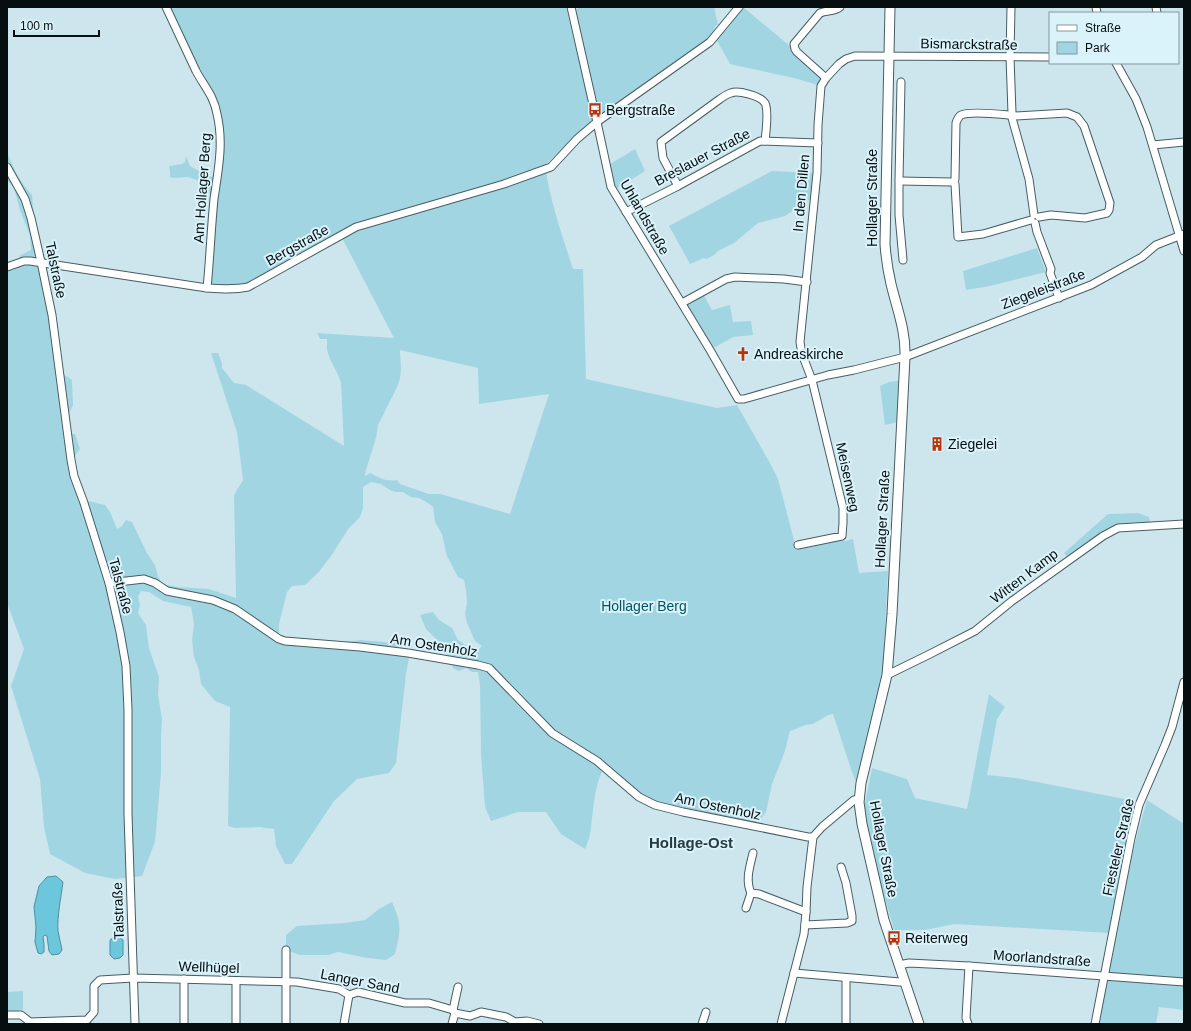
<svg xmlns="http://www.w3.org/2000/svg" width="1191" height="1031" viewBox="0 0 1191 1031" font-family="Helvetica,sans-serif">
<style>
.green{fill:#a2d5e2;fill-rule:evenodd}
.water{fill:#6cc7dd;stroke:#4d90a0}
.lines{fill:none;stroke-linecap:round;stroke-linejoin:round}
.minor-casing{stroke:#475d62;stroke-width:9}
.major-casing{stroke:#475d62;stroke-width:11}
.minor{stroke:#fff;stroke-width:7}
.major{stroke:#fff;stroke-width:9}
.labels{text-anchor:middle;stroke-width:4;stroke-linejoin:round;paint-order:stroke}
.street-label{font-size:14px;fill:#060e10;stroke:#daf3fa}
.poi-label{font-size:14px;fill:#060e10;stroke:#daf3fa;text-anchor:start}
.park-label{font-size:14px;fill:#005463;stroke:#daf3fa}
.neighbourhood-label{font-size:15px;font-weight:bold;fill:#273c41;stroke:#daf3fa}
</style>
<rect width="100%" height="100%" fill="#cde6ed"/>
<g class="green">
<path d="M165,7H566L593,120L545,165C550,201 562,235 573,269H583L586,379L717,408L737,405L770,463L778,479L796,548L839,540L846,541L853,539L859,573L888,571L883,665L879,689L856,782L852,772L833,714L828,715L813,724L806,725L790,731L785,751L772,784L766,812L760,820L755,822L655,802L642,795L606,764C593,785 594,811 590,834C589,839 587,844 585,849L561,834L546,812H518L491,821L485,807L481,754L480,685L478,672H472L466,668L459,671L454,669L451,664L444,647L426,629L420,615L433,612L439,620L452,628L458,640L470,648L479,649L482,646L475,641L467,623L465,614L467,603L466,590L464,580L458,577L447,556L442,534L435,522L433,507L428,503L419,498L411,497L403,492H396L390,490L381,484L371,482L363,487V508L360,517L349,528L331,556L318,573L305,585L292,586L287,592L279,624V639L338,646L346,642L360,640L396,643L410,653L406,674L396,763L389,773L357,779L334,801L292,864H285L276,846L274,829L260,827L235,828L228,826L230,707L215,701L201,684L199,670L194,657L192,640L194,624L191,607L163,601L149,592L141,591L138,597L140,605L138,613L146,625L149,648L159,677L158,695L162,719L161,738V773L155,842L142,876L115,879L85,873L50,854L44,827L40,779L11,686L24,649L7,603V267L21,262L19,256L31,250L30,236L20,210L14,188L7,180V152C14,169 19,181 32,195L33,208L41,250L60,372L72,380L73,405L66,420L67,434H75L80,449L71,461L84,503L89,501L105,505L110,512L117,529L122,526L126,520L132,522L147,553L155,565L158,576L162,584L178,587L209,589L236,598L234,495L243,480L237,432L211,353H218L222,363V368L234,383L246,385L344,446L341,383C338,371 329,361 327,349C327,346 327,342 327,339H320L317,333L394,338L341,236L248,287L207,288L214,198L207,191L202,182L188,177L174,178L170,177V172L169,166L182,164L185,162L186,156L190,166L206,175L217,178V114ZM400,350L478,368L479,404L549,394L510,514L440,494H429L400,484L397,480C386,482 380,478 370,473L365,476C367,464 372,453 375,441C377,436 377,430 378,425C380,421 383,416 385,411C390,400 397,390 400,378C402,368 400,359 400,350Z"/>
<polygon points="579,7 714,7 718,25 716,25 712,34 703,43 604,113 599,111 575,11"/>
<polygon points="739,7 743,7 797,52 826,78 821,86 798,79 730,64 715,37"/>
<polygon points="635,149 645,171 613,191 607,166"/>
<polygon points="772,171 815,173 812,198 785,216 758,223 734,243 718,251 714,255 707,259 704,258 690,264 669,226"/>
<polygon points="1037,248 1046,272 990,286 966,290 963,271"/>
<polygon points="702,292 712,310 730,305 733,322 751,321 753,335 733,337 710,350 682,303"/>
<polygon points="904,380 902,421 885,425 880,386 889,382"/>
<polygon points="1138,513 1149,517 1151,527 1118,528 1069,559 1064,553 1108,514"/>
<polygon points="989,694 1005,707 997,719 987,775 1016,778 1135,801 1109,933 954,924 925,930 894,930 879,877 864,808 872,768 907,779 915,798 967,809"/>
<polygon points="1147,800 1184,824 1184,1010 1159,1007 1156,1024 1095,1024 1129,865"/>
<path d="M392,902C402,925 401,930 395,954L386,960L367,958L338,952L329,955H300L286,950V935L297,926L345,923L365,920L379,909Z"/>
<polygon points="23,991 23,1010 7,1011 7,992"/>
</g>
<g class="water">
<path d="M56,876L63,882C61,898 57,916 58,931C59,937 61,944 62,950L59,954L52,955L49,951L47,936L45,935L43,937L44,944V952L41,954L38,953L35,942L36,927L34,907L39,886L47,877Z"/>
<polygon points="114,937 119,937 123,940 123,955 120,958 114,959 110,955 110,940"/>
</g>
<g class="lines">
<defs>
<g id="minor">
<path d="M166,7C176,28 186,50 196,71C204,86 214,96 217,114C224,143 218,171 214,199C211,229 210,258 207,288"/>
<polyline points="571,7 597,122 611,187 710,350 738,399 744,399 828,375 854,370 905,357 1091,285 1142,257 1156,245 1184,234"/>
<polyline points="1011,7 1010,57 1012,113"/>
<polyline points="1096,7 1097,13"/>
<polyline points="1156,7 1157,13"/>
<polyline points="1116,63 1136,99 1147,127 1184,251"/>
<path d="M826,78L797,52L795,49L794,44L820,13C827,10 834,12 840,7"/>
<polyline points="1014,116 1067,113 1077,117 1084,126 1110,203 1109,210 1107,213 1085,218 1051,215 1039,217"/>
<polyline points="1012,118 1029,179 1034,215"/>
<polyline points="1153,145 1184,142"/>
<polyline points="7,167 25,199 31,218 41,262 52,315 71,460 74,476 84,503 109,583 120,632 126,666 128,710 128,814 135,1024"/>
<path d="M955,179L956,123C957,120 958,117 961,115C970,111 998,114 1009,115"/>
<polyline points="899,180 901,82"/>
<polyline points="900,181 951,182"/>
<polyline points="899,182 899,215 903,260"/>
<polyline points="955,184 958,237 983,234 1031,220"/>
<path d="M678,186L663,158L661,142L720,99C723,97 727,94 731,93C738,90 761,96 765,103C769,111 766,131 765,141"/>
<polyline points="626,212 678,186 760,141 818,143"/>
<polyline points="1035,223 1037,232 1051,269 1050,273 1059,298"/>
<path d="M7,267L24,261H30L207,288C221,289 234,290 248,287L356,227L504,184L551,167L577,139L597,122L710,42L739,7"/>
<polyline points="682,303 726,279 735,277 784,279 807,282"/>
<polyline points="798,545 842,536 843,523 843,508 812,380 802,354 800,342 817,173 818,125 821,86 826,78 839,64 846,59 855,56 1050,57"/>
<polyline points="109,583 144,579 155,583 167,591 213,600 235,609 279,639 285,641 360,647 408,653 478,665 489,668 552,733 597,761 639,797 655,805 683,812 808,837 813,837"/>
<polyline points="887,675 928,655 975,631 1012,601 1103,536 1118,528 1184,524"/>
<path d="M751,893C745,880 750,866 753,853"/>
<polyline points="746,908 751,893 759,894 806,912"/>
<polyline points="805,925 847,923 852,921 852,916 846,883 841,867"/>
<polyline points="899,965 909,963 969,966 1184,982"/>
<polyline points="794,973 900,982 904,981"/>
<polyline points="453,1010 458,987"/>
<polyline points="7,1015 21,1015 30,1022 87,1020 94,1012 94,986 100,980 133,978 297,982 339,989 349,995 358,992 405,1003 429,1003 453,1010 455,1013 470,1016 481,1012 506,1017 515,1022 527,1021 539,1024"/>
<polyline points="184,1024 184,979"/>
<polyline points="236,1024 236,981"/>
<polyline points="286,1024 286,950"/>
<polyline points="344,1024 349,995"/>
<polyline points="452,1024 455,1013"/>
<polyline points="702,1024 706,1012"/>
<polyline points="781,1024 804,934 806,912 807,887 813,837 822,827 854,800 860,799"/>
<polyline points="846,1024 846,978"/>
<polyline points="968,1024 966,1018 969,966"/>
<polyline points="1095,1024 1131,838 1139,805 1165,745 1172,727 1184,682"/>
</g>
<path id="major" d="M890,7L885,244C886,258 888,271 891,284C897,309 906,331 905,357L892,614L887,675L861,783L859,802L862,824L884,920L919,1024"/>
</defs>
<use href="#minor" class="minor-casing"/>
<use href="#major" class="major-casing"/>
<use href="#minor" class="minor"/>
<use href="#major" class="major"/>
</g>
<defs>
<symbol id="bus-bare" viewBox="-9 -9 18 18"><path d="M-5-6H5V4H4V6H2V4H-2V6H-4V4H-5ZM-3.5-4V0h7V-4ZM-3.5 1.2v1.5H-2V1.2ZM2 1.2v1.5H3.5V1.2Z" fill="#bb3205" stroke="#daf3fa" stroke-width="2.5" paint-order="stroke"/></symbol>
<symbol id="church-bare" viewBox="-9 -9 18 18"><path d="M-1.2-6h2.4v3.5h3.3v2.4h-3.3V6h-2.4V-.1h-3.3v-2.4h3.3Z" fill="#bb3205" stroke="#daf3fa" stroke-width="2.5" paint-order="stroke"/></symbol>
<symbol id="building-bare" viewBox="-9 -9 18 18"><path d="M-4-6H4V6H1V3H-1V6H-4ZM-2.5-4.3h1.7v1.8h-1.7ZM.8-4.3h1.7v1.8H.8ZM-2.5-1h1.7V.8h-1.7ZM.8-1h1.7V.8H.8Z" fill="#bb3205" stroke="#daf3fa" stroke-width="2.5" paint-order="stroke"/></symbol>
</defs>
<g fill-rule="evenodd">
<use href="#bus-bare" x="585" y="100" width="20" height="20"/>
<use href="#church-bare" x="733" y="344" width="20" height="20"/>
<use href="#building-bare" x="927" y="434" width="20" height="20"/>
<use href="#bus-bare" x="884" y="928" width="20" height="20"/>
</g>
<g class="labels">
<g class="street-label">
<text transform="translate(969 44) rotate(1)" y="5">Bismarckstraße</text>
<text transform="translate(702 157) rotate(-28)" y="5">Breslauer Straße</text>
<text transform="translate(202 188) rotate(-86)" y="5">Am Hollager Berg</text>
<text transform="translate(801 193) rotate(-85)" y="5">In den Dillen</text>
<text transform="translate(872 198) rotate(-90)" y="5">Hollager Straße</text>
<text transform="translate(645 217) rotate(60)" y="5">Uhlandstraße</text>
<text transform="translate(297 245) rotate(-29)" y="5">Bergstraße</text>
<text transform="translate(56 270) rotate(78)" y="5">Talstraße</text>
<text transform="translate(1043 289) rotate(-21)" y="5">Ziegeleistraße</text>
<text transform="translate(848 477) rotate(78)" y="5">Meisenweg</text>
<text transform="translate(882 519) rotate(-87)" y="5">Hollager Straße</text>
<text transform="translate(1024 576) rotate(-37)" y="5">Witten Kamp</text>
<text transform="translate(121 586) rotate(75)" y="5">Talstraße</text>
<text transform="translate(434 645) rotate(9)" y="5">Am Ostenholz</text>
<text transform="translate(718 806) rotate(12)" y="5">Am Ostenholz</text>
<text transform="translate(1118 847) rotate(-77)" y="5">Fiesteler Straße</text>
<text transform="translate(884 849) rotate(79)" y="5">Hollager Straße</text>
<text transform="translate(118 911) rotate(-92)" y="5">Talstraße</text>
<text transform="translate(1042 958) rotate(4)" y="5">Moorlandstraße</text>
<text transform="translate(209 967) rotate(2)" y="5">Wellhügel</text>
<text transform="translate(360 981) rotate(11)" y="5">Langer Sand</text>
</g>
<g class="poi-label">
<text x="606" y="115">Bergstraße</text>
<text x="754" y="359">Andreaskirche</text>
<text x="948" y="449">Ziegelei</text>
<text x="905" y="943">Reiterweg</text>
</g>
<g class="park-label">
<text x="644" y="611">Hollager Berg</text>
</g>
<g class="neighbourhood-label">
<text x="691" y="848">Hollage-Ost</text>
</g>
</g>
<rect width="1191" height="1031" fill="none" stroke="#060e10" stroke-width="16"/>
<rect x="1049" y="12" width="130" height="52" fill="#daf3fa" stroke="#85979c"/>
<rect x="1057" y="25" width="20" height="6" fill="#ffffff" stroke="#85979c"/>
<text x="1085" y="32" font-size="12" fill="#060e10">Straße</text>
<rect x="1057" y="42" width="20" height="12" fill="#a2d5e2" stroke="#85979c"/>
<text x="1085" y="52" font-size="12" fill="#060e10">Park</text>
<path d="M14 30v6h85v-6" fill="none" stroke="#060e10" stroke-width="2"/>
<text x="20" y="30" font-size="12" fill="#060e10" stroke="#daf3fa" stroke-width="3" paint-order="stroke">100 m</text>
</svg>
